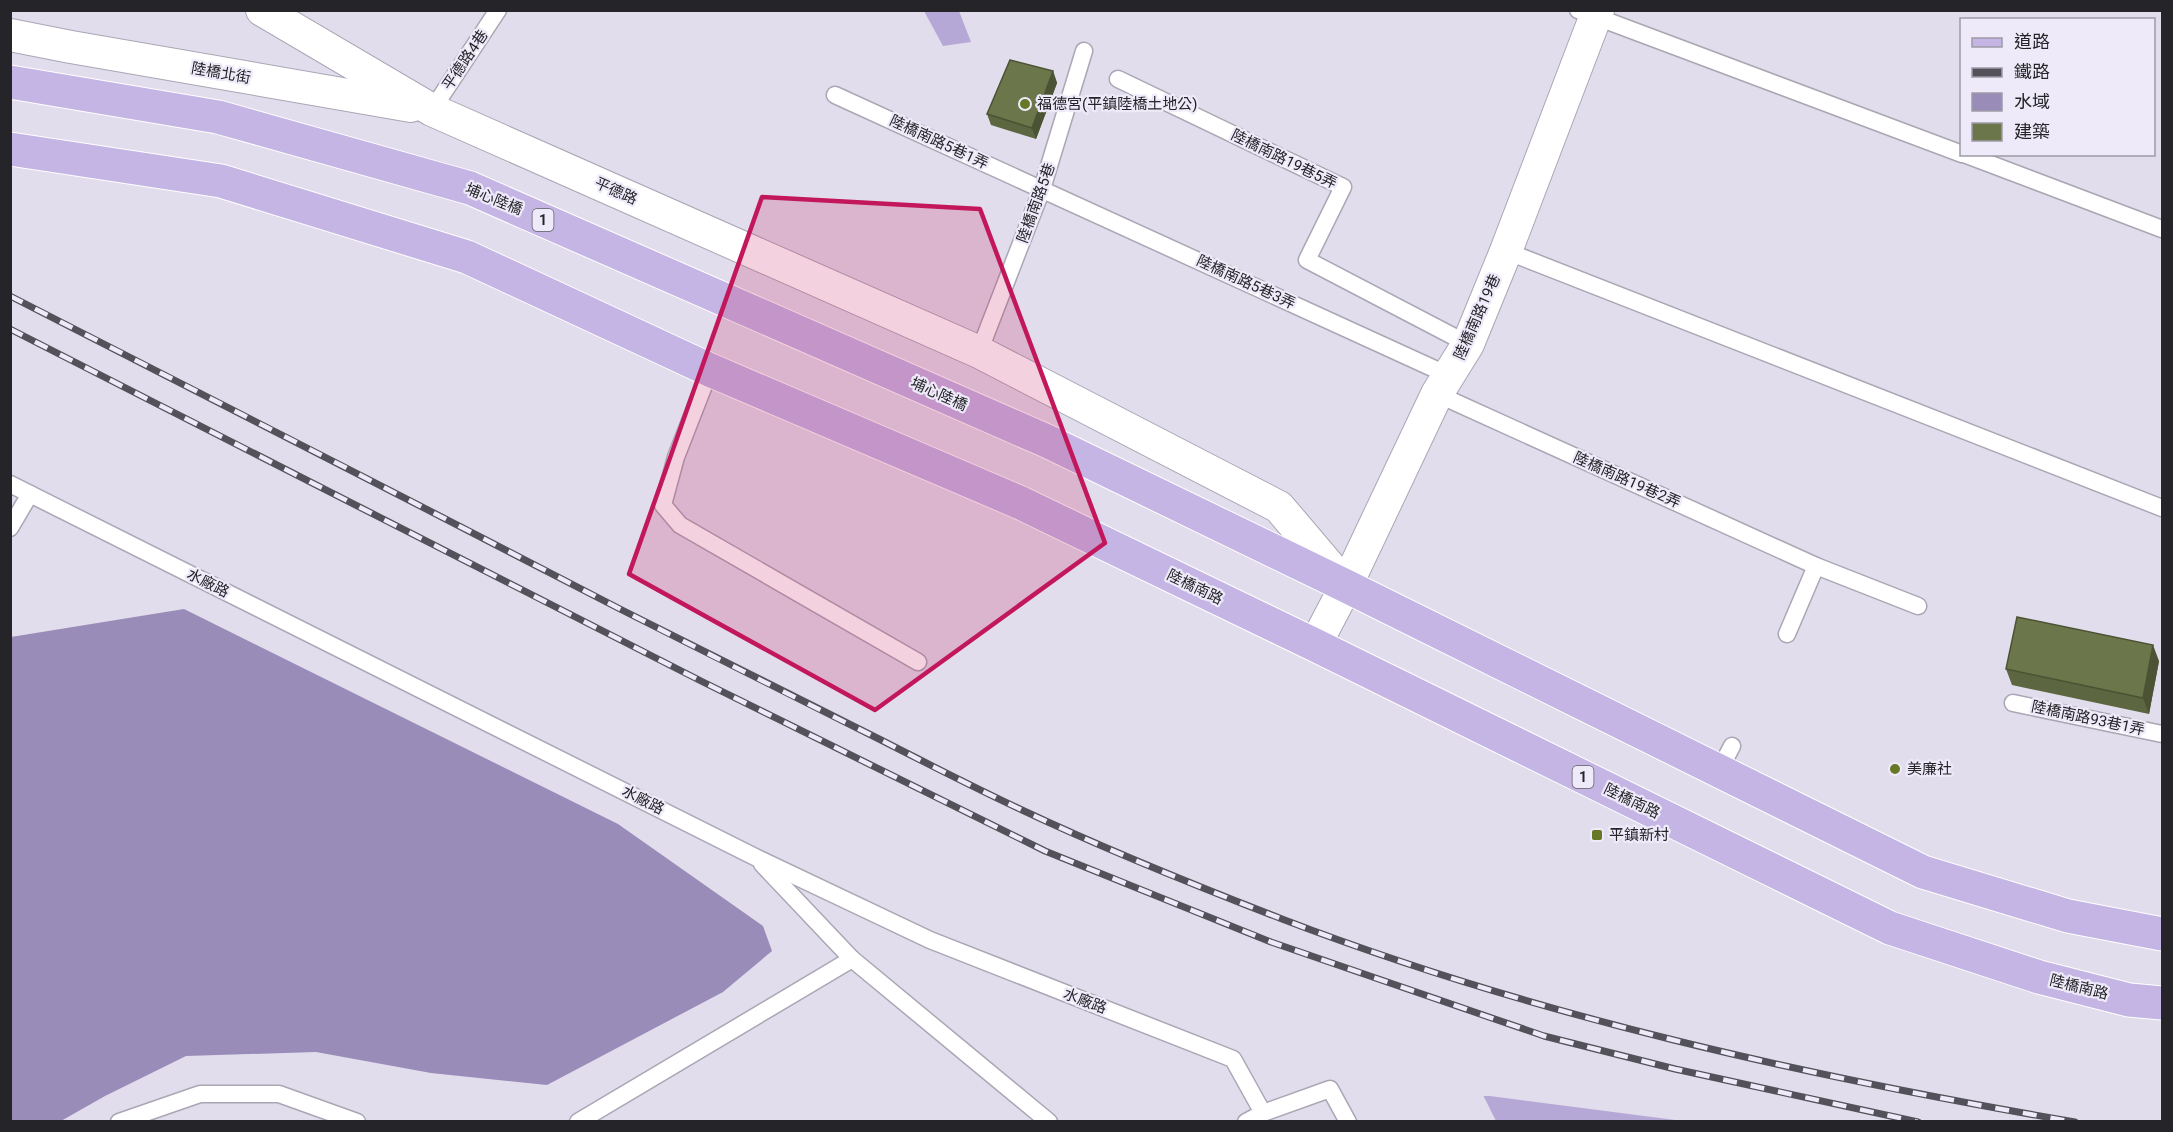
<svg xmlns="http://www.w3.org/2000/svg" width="2173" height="1132" viewBox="0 0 2173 1132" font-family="Roboto,'Noto Sans TC',sans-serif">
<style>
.forest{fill:#b6a8d6}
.water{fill:#998cb8}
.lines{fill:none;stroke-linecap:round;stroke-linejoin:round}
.service-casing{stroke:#aaa6b4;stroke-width:19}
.minor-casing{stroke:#aaa6b4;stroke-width:34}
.primary-casing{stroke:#fff;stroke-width:35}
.service{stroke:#fff;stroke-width:16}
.minor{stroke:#fff;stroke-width:32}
.primary{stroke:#c4b5e5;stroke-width:33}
.rail-casing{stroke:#535159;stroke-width:7}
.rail{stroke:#eeeaf9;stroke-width:4.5;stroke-dasharray:14;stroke-linecap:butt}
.wall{fill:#5c6640}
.shaded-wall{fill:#4b5334}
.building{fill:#6b774a;stroke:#4b5334;stroke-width:1.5}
.marked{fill:#c2185b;fill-opacity:0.2;stroke:#c2185b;stroke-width:4.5;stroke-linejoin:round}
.poi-dot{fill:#667725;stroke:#eeeaf9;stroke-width:2}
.labels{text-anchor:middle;stroke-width:4.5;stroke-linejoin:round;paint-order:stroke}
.shield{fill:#eeeaf9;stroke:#615f67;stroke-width:1.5}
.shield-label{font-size:14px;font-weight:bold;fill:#252429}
.street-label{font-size:15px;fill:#252429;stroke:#eeeaf9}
.poi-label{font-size:15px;fill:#252429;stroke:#eeeaf9;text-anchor:start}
</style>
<rect width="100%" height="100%" fill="#e1ddec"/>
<g class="forest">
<polygon points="924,11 959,11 971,42 943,46"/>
<polygon points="1483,1095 1482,1095 1683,1121 1496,1121"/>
</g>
<polygon class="water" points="184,609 618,824 763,926 772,951 723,992 547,1085 431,1073 316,1052 186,1056 105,1096 61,1121 11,1121 11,637"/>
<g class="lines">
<defs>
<g id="service">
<polyline points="1578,10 1962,154"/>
<polyline points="1118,79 1343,187 1307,260 1468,344"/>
<polyline points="835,95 1450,376"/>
<polyline points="432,110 498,10"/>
<polyline points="1964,154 2162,229"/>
<polyline points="1506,251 2162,508"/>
<polyline points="979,352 1042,189 1084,51"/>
<polyline points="710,370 676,457 663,505 680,525 918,662"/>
<polyline points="1437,394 1816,566 1918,606"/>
<polyline points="10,484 755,857 930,940 1233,1059 1263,1113"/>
<polyline points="10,528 30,494"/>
<polyline points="1787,634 1816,566"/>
<polyline points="2013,703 2162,734"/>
<polyline points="1719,771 1732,746"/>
<polyline points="762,864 852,959 1049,1122"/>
<polyline points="119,1122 200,1094 279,1094 357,1122"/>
<polyline points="578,1122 852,959"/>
<polyline points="1246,1122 1263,1113 1330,1089 1348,1122"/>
</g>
<g id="minor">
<polyline points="262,10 432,110 979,352 1279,507 1346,586"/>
<polyline points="10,35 71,47 411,106"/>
<polyline points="1315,645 1346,586 1437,394 1468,344 1506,251 1598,10"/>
</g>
<g id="primary">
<polyline points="10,82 218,117 470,188 1049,442 1346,586 1923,872 2068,916 2162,934"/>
<polyline points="10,149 221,181 467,257 710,370 1021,503 1315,645 1890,928 2039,977 2129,1000 2162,1003"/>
</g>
</defs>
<use href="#service" class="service-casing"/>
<use href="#minor" class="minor-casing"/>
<use href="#primary" class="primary-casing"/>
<use href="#service" class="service"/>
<use href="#minor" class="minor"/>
<use href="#primary" class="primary"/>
<defs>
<g id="rail">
<path d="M10,296C214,400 417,504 620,609C707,653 794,697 881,740C928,764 975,788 1022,810C1107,850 1194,885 1282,919C1538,1017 1806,1076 2075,1122"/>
<polyline points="10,329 703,682 1045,851 1271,942 1544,1036 1675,1069 1918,1122"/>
</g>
</defs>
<use href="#rail" class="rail-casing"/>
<use href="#rail" class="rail"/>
</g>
<g class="wall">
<polygon points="1053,71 1057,83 1036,139 991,125 987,114"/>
<polygon points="2159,661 2149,714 2012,685 2006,669"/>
</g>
<g class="shaded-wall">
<polygon points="1053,71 1057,83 1036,139 1032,128"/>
<polygon points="2153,645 2159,661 2149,714 2143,698"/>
</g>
<g class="building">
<polygon points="1010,60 1053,71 1032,128 987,114"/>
<polygon points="2017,617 2153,645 2143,698 2006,669"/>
</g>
<path class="marked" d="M762,197L980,209L1105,543L875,710L629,574Z"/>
<g class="poi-dot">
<circle cx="1025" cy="104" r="6"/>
<circle cx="1895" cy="769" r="6"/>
<rect x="1591" y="829" width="12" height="12" rx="3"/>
</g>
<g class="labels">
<g class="shield">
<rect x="532.5" y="209" width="21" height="22" rx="4.5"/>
<rect x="1572.5" y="766" width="21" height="22" rx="4.5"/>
</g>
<g class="shield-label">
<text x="543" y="225">1</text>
<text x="1583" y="782">1</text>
</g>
<g class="street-label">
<text transform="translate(465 60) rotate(-56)" y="5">平德路4巷</text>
<text transform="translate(221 73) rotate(10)" y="5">陸橋北街</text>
<text transform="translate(939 142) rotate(25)" y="5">陸橋南路5巷1弄</text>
<text transform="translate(1284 159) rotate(26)" y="5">陸橋南路19巷5弄</text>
<text transform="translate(616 191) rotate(24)" y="5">平德路</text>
<text transform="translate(494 199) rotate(22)" y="5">埔心陸橋</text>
<text transform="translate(1036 203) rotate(-70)" y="5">陸橋南路5巷</text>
<text transform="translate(1246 282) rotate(25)" y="5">陸橋南路5巷3弄</text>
<text transform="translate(1477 317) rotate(-66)" y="5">陸橋南路19巷</text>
<text transform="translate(939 394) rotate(24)" y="5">埔心陸橋</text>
<text transform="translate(1627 480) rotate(24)" y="5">陸橋南路19巷2弄</text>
<text transform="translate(208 583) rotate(27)" y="5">水廠路</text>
<text transform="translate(1195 587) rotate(26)" y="5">陸橋南路</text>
<text transform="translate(2088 718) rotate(12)" y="5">陸橋南路93巷1弄</text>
<text transform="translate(643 800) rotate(27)" y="5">水廠路</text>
<text transform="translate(1632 801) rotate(26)" y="5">陸橋南路</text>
<text transform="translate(2079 987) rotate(14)" y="5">陸橋南路</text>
<text transform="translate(1085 1001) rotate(21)" y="5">水廠路</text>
</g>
<g class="poi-label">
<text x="1037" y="109">福德宮(平鎮陸橋土地公)</text>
<text x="1907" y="774">美廉社</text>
<text x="1609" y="840">平鎮新村</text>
</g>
</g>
<rect width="2173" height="1132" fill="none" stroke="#252429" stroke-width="24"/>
<rect x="1960" y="18" width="195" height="138" fill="#eeeaf9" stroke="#9e9ba6" stroke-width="1.5"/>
<rect x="1972" y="38" width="30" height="9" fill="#c4b5e5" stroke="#9e9ba6" stroke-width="1.5"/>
<text x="2014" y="48" font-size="18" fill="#252429">道路</text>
<rect x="1972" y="68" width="30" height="9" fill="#535159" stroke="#9e9ba6" stroke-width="1.5"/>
<text x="2014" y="78" font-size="18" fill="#252429">鐵路</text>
<rect x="1972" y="93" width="30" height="18" fill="#998cb8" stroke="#9e9ba6" stroke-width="1.5"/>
<text x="2014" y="108" font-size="18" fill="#252429">水域</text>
<rect x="1972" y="123" width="30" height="18" fill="#6b774a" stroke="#9e9ba6" stroke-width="1.5"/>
<text x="2014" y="138" font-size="18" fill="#252429">建築</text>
</svg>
